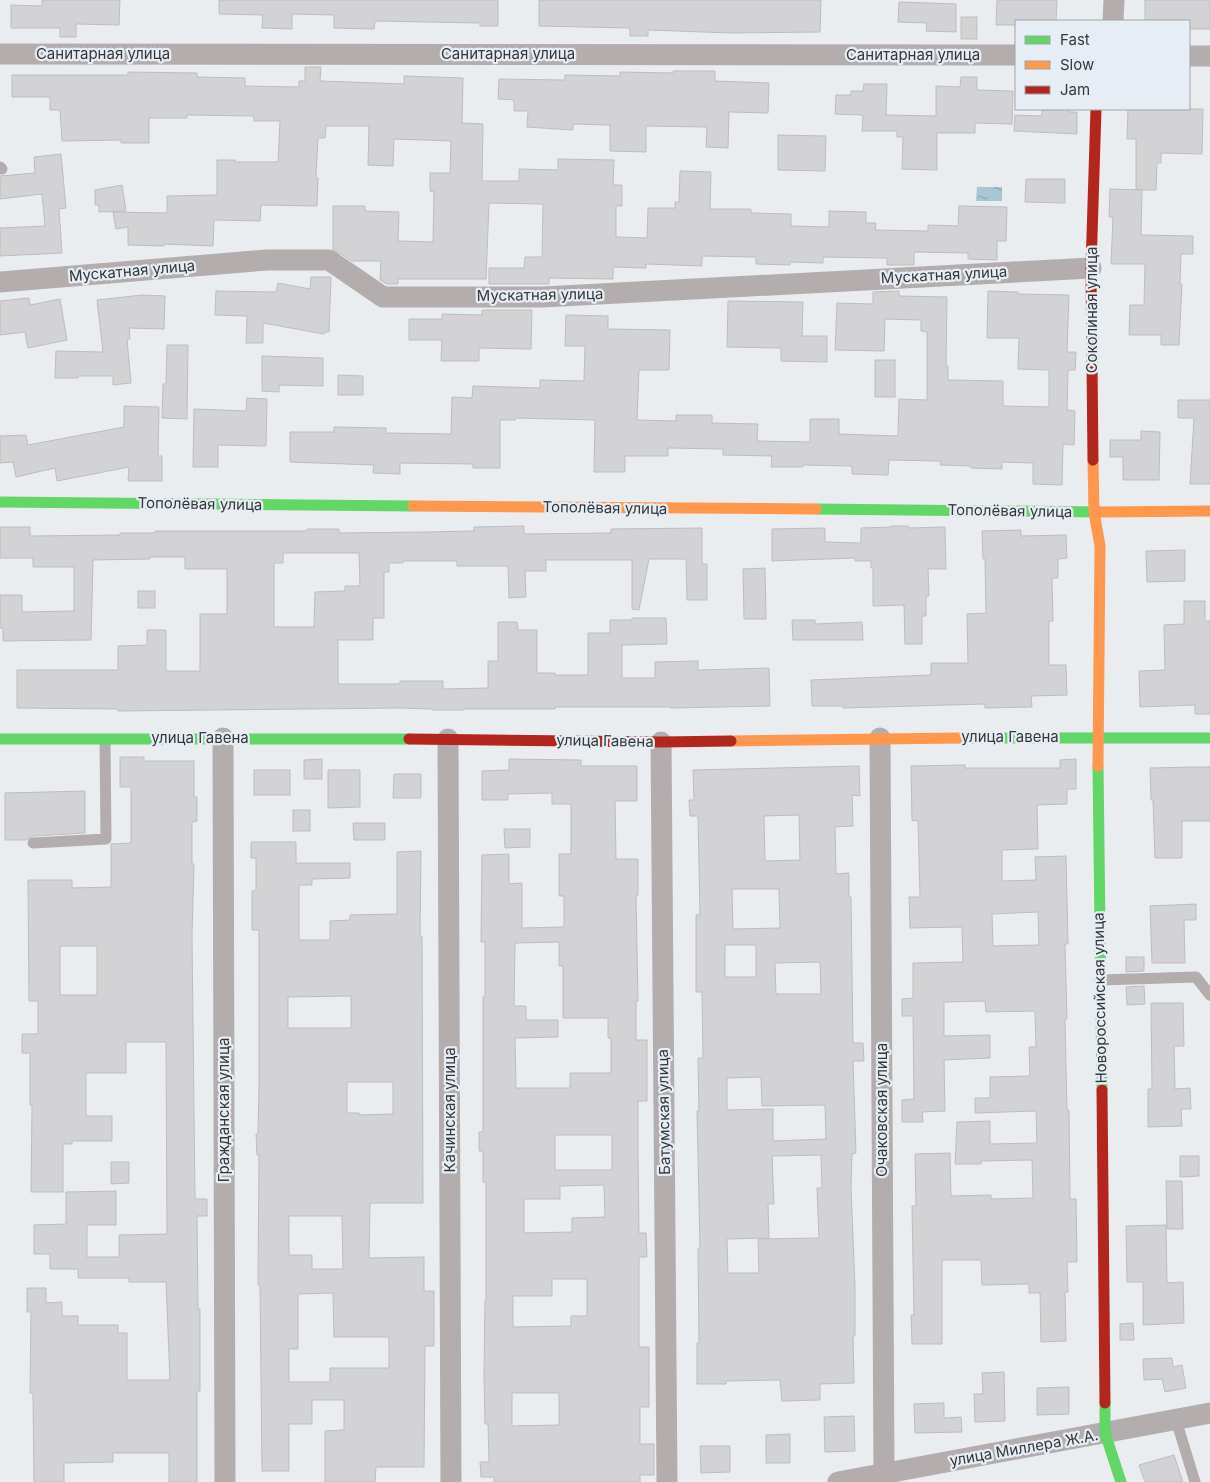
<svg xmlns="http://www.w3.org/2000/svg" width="1210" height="1482" viewBox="0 0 1210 1482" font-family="Inter,sans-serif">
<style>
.water{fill:url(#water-ripples)}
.building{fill:#d3d3d5;stroke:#bdbdbe;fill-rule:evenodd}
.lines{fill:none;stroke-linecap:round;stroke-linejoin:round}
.lane{stroke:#b3adae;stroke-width:11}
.street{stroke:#b3adae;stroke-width:21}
.fast{stroke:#63d668;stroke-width:11}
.slow{stroke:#ff974d;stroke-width:11}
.jam{stroke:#b3261e;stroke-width:11}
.labels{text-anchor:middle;stroke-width:4.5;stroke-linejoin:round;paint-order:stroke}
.street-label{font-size:15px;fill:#35383b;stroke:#e6edf4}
</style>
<defs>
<pattern id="water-ripples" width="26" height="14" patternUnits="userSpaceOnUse" patternTransform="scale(1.25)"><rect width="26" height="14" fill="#a9c6d3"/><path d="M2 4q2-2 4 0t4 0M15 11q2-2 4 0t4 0" fill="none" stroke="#8aa2ac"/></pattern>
</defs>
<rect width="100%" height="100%" fill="#eaedf0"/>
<polygon class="water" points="977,187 1002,187 1002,201 976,201"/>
<g class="building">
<polygon points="42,0 120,0 119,25 76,24 76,37 60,37 60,28 11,28 11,5 42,6"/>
<polygon points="219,0 498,0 498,26 480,26 480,23 375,21 374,29 334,28 334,15 292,14 292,29 262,28 263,15 219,14"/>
<polygon points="539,0 821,0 820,32 730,33 648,30 648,36 630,36 630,28 539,26"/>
<polygon points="997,0 1057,0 1056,21 1016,21 1016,25 996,25"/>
<polygon points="1145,0 1210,0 1210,29 1189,29 1189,21 1145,20"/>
<polygon points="899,2 956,4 956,32 926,31 927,23 898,22"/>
<rect x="961" y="17" width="16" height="22"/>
<polygon points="305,67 321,67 320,81 404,84 404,76 463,78 462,123 483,124 482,181 519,181 519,169 558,170 558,159 614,160 613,185 622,185 622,206 616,206 616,237 647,238 648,208 675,208 675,202 679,202 680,171 711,172 710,209 751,209 751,213 791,214 791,226 829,227 829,211 866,212 866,223 876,223 875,230 928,231 928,225 958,226 959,206 1007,207 1006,241 997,241 997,260 968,259 968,253 914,252 914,265 887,265 887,258 823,257 823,263 790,262 790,265 756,264 756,257 702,256 702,266 646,264 646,268 613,267 613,279 549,278 549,284 489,284 489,268 524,268 525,257 542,257 543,204 489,203 486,279 398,279 398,284 387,284 380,280 381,261 352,261 333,249 333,206 365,206 365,211 399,212 398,241 433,242 434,192 430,191 430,173 450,173 451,141 394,139 393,166 368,165 369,126 326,126 325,138 318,138 316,177 318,178 317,206 261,205 260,221 214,220 213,246 164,244 164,246 128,245 128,227 116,229 113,212 167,213 167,196 217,195 217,160 235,160 235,162 278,162 280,121 254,121 254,116 187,115 187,118 149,118 149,143 121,143 121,140 62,141 60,110 50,110 50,97 12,97 12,75 128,75 128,72 197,73 197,77 245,78 245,86 299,87 299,81 305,81"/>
<polygon points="673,71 715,71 715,81 769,83 768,113 729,112 728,148 706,147 707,127 646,126 646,152 610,151 610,125 573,124 573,130 527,127 528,111 514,111 514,100 498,99 499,79 565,80 565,75 620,76 620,72 673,73"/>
<polygon points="961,77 977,77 977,90 1013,91 1012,124 975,123 975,133 937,133 937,170 902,169 903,137 897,137 897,131 862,131 863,115 835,114 836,95 851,95 851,91 863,91 864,84 887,84 886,115 936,116 936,86 960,87"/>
<polygon points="1042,109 1069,109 1069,112 1077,112 1077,134 1014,131 1015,115 1042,116"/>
<polygon points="1128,109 1203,109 1202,154 1161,153 1161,163 1157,163 1156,190 1136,190 1136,139 1127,139"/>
<polygon points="778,135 826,136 825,171 778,170"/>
<polygon points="61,154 66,208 59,209 62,253 0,256 0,228 45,226 42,194 0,199 0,176 35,173 34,157"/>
<polygon points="1026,179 1065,179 1065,203 1025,202"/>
<polygon points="122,185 126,211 99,212 99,205 95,205 95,190"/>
<polygon points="1110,189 1142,190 1141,235 1193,236 1193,254 1181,254 1180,284 1182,284 1179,345 1161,345 1161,335 1129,335 1130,305 1144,305 1145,264 1111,264 1113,217 1109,217"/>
<polygon points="311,277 331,277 329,332 324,332 324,334 263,323 263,343 246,343 247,316 215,315 216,291 276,292 278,283 310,289"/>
<polygon points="899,291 899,296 947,297 946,366 948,366 948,380 1003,381 1003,406 1049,407 1049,370 1018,369 1019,338 987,338 988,291 1018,292 1018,294 1069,295 1067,352 1076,352 1075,370 1068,370 1067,410 1075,411 1074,445 1063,444 1062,485 1033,484 1033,463 1002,462 1002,469 971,468 971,466 940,465 941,461 889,460 888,475 852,474 852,466 803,465 803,467 771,467 772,456 723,455 723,449 668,448 668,456 625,456 625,472 594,472 595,420 516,418 515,420 500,420 500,468 473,468 473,464 400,463 400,474 373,473 374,465 290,462 290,432 334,432 334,427 386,428 386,433 451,434 452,397 472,398 473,386 540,388 540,380 584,381 585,346 565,346 566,315 608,316 608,329 670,330 669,370 639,370 637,420 676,421 676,415 712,415 712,423 758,424 757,441 810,442 810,419 839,419 839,434 898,436 899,399 927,400 927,332 921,331 921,320 885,319 884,351 835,350 837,303 873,304 873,292"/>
<polygon points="142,295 165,296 164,329 129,328 130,339 127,339 131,383 113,385 113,376 78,376 78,378 55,378 56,351 103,352 97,300"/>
<polygon points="29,298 30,305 60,299 67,340 28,348 25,332 0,335 0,301"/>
<polygon points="728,301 803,302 802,336 827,336 827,362 781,361 781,348 727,347"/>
<polygon points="482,310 532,310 531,349 479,348 479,361 441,361 442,340 409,340 409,319 442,319 442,314 482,315"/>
<polygon points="167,345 188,345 187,419 162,418 163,384 166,384"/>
<polygon points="262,356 323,358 323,386 279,385 279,392 262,391"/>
<rect x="875" y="360" width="20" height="37"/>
<polygon points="338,375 363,376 363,395 338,395"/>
<polygon points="247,398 267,399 266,446 218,445 218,467 193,467 194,409 246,411"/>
<polygon points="1178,400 1210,400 1210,484 1190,484 1194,418 1178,418"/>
<polygon points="124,406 159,407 158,456 162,456 162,481 128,481 129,467 57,481 55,468 16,477 13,462 0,463 0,436 26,435 28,445 124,427"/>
<polygon points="1141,431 1160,432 1159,480 1123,480 1123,457 1110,457 1110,440 1141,440"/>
<path d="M524,526V534L611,533V529L702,528V564H707V600H687L686,559H649L639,610L632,609V560H546V571H525L526,597L509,598L508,566H457V561H403V563H389V572H384V618H373V640H338V684H400V681H443V689L488,688V661H498V622H517L518,630H537V673H555V675H588V633H610V620H632V618H666L667,644L622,645V678H655V662L698,661V670L769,668L770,706L671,708V707H555V709H464V710H432V709L400,708L118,711V709L17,708V670H118V646L147,645V630H166V671H200V614H227V569H185V557H150V559L93,560L91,640L3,641V628H0V595H22V612L74,611V567H33V558H0V527H30V536L120,535V533H155V531H307V529H339V533L426,532L474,531V527ZM283,553H359L360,586H345V591L315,592L314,627H274V563H283Z"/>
<polygon points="891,526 908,526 909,528 945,527 946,569 928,569 929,596 926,596 926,616 922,616 922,644 905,644 904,605 873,606 873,568 871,568 871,561 855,561 855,558 772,561 772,529 825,528 825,542 861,543 861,528 891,527"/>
<polygon points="1021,530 1021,536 1066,535 1067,558 1058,559 1058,578 1052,578 1053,621 1049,621 1049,665 1066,665 1067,695 1031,696 1032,707 985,708 985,704 843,708 843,706 812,706 811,680 931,675 931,663 968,663 967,614 986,613 985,559 983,559 982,531"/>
<polygon points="1185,550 1185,581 1147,582 1146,551"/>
<polygon points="765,568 766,619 744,619 743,569"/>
<rect x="138" y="591" width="17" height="17"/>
<polygon points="1184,601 1205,601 1205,621 1210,621 1210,714 1195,714 1195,705 1140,707 1139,671 1165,670 1164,625 1184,624"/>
<polygon points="792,620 815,620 815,624 862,622 863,640 793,640"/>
<path d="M120,757H144V761H194V797H197V821L192,822V864H194L192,935L195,1199H207V1216H197L198,1309H200V1391H197V1482H169V1453H113V1462L64,1463V1482H34L33,1393H30L31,1312H27V1288H46V1303L62,1302V1316H78V1325H118V1333H127V1380H170L166,1282H129V1278H78V1269H50V1254H34V1225L66,1224V1192L116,1191V1225H87V1257H119V1235L167,1234L166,1042H126V1073H86V1116H112V1141H72V1144H63V1192H31L32,1105H30V1053H22V1034H38V1001H29L28,880H72V888L111,887V844L131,843V787H120ZM60,946H97V995H60Z"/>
<polygon points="322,759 322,779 304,779 304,760"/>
<path d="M509,759L581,760V766H637V801H615L616,859H638V895H636L638,1001H636V1040H647V1101H638V1157L639,1233H646L647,1257H639V1347H649V1407H640V1444H654V1475H640V1482H494V1477H481L480,1462H489L488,1424H485L484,1375L485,1300H486V1182H483V1151H479V1132H483V997L485,996V942H481L482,855L509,854V884L522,883V928L564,927V896H559V854H571V804H552V793L508,794V800H482V771L509,770ZM559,942V966H563V1018H608V1038H611V1073H570V1088H516L515,1038L558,1037V1020H526V1006H514L515,943ZM555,1135H612V1170H555ZM604,1185L605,1217L572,1218V1232L524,1233V1199H560V1186ZM552,1279H587V1316H571V1326L513,1327V1296H552ZM512,1393H559V1425L512,1426Z"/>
<path d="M1076,759V789H1067V804L1037,805L1038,849L1002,850V881L1036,880L1035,857L1066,856L1068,944H1065L1067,1019H1065L1067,1110H1069L1070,1199H1076L1077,1262H1067L1068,1292H1065L1066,1341L1041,1342L1040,1293H1029V1284L982,1285L981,1260H942V1344H912L911,1315H914L912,1206H916L915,1154L950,1153L951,1196L991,1195V1199L1033,1198L1032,1160L981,1161V1164H955L957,1122L990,1121V1144L1037,1143L1036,1111L975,1113V1098H990V1077L1030,1076L1029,1047H1036L1035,1011L986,1012L985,1001L944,1002V1036L990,1035V1058L944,1060L945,1111L922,1112L923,1122H902V1100L914,1099L913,1016H902V999L913,998V963L963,962L962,927L910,928L909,897H920L918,820L912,821L911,766L965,765V768H1060V760ZM1038,912L1039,945L993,946L992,914Z"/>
<path d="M859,766L860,796L852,795L853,826L835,827L836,874L849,873V897H851L853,1043H863L864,1061H853L856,1153L852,1154L851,1188L855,1286V1336H853L854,1383L820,1384V1400L782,1401L780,1380L726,1381V1384H697V1343H699L698,1248H700L697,1111H699L698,1058H703L702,992H696V915L700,914L698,816H690L689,800H694L693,770ZM799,815L800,860L765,861L764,816ZM732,889H779L780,928L733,929ZM725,945H756V977H725ZM820,962L821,994H776L775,963ZM761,1077L762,1106L825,1105L826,1139L773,1141V1109L727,1110V1078ZM821,1155L822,1188H817L819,1238L758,1239L759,1273H728L727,1239L769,1238L768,1204H774L772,1156Z"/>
<polygon points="1193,767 1210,767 1210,821 1182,821 1182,858 1155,858 1153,800 1151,800 1150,768"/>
<rect x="254" y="770" width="36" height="25"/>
<polygon points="328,770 360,770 360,807 328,808"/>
<polygon points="394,774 421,774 421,798 393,798"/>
<polygon points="85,791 85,833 33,836 26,840 5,840 5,793"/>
<rect x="293" y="810" width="17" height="21"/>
<polygon points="353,823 385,823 385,840 354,840"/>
<polygon points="504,829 530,829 530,847 505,848"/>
<path d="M251,842H296V863H350V878L312,879V885H299V940H330V921L350,920V915L397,914V852L421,851L420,936H422L423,1203H370L369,1258L424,1257V1291H434V1346H425L424,1467H376L375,1482H325V1431L344,1430V1400H312V1424H289V1471H262L260,1285H258L259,1155H257L256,1134H258L259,1085V930H252V891L256,890V858H251ZM351,996V1028H288V997ZM347,1082H393V1114L359,1115V1113H347ZM289,1216H342L343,1269H312V1255H289ZM333,1293L334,1337H389V1368H330V1382H289V1349H298V1294Z"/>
<polygon points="1196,904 1196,920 1184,920 1185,963 1152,963 1150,906"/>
<polygon points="1126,957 1144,957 1144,971 1126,972"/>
<polygon points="1144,986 1145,1004 1127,1005 1126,987"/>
<polygon points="1151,1003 1183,1003 1184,1046 1174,1046 1175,1089 1190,1088 1191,1109 1181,1109 1182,1126 1148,1127 1148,1089 1152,1089"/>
<polygon points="1180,1156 1199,1156 1199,1176 1180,1177"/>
<polygon points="111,1162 129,1162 129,1183 111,1184"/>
<polygon points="1166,1181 1182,1181 1183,1229 1167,1229"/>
<polygon points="1166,1225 1167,1283 1183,1282 1184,1323 1143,1325 1143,1282 1127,1282 1126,1226"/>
<polygon points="1133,1323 1134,1340 1120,1340 1120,1324"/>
<polygon points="1172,1358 1173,1367 1182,1365 1186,1388 1165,1392 1162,1379 1144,1380 1143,1359"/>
<polygon points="1004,1372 1005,1421 975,1422 974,1394 983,1394 982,1373"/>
<polygon points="1069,1387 1069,1414 1037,1415 1037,1388"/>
<polygon points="944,1403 944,1418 961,1417 962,1432 915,1433 914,1404"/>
<polygon points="854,1416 855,1451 825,1452 824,1417"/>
<polygon points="790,1434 790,1463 766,1463 766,1435"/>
<polygon points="700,1446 730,1446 730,1472 701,1473"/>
<polygon points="1174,1455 1183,1482 1145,1482 1139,1465"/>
</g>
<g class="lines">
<g class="lane">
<polyline points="0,167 2,169"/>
<polyline points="33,843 106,839 105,739"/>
<polyline points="1100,980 1196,977 1210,995"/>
<polyline points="1176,1420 1195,1482"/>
</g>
<g class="street">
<polyline points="1113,21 1114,0"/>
<polyline points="0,54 1016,55"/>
<polyline points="1189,56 1210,56"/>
<polyline points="0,282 267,260 329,260 383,297 543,297 1091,268"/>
<polyline points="223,738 225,1482"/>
<polyline points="880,738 884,1472 887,1482"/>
<polyline points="448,739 451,1482"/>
<polyline points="661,742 667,1482"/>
<polyline points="838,1482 1210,1413"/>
</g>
<g class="fast">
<polyline points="0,502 413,506"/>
<polyline points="816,509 1100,512"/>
<polyline points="960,738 1210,738"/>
<polyline points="0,739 409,739"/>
<polyline points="1098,766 1102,1090"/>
<polyline points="1105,1403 1105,1433 1121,1482"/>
</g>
<g class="slow">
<polyline points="1093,460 1094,512 1100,546 1098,766"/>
<polyline points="413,506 816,509"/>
<polyline points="1100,512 1210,511"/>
<polyline points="731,741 960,738"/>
</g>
<g class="jam">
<polyline points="1093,460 1091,268 1096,109"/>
<polyline points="409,739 661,742 731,741"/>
<polyline points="1102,1090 1105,1403"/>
</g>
</g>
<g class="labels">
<g class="street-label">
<text x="103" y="59">Санитарная улица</text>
<text x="508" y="59">Санитарная улица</text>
<text x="913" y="60">Санитарная улица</text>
<text transform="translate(132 271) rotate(-5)" y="5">Мускатная улица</text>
<text transform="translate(944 275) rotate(-3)" y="5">Мускатная улица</text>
<text transform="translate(540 295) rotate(-1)" y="5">Мускатная улица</text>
<text transform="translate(1092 310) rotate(-90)" y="5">Соколиная улица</text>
<text transform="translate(200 504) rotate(1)" y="5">Тополёвая улица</text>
<text transform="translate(605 508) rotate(1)" y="5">Тополёвая улица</text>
<text transform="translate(1010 511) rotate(1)" y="5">Тополёвая улица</text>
<text x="1010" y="742">улица Гавена</text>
<text x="200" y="743">улица Гавена</text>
<text transform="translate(605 741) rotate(1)" y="5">улица Гавена</text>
<text transform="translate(1100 998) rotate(-91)" y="5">Новороссийская улица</text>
<text transform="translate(224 1110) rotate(-90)" y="5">Гражданская улица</text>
<text transform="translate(450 1110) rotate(-90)" y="5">Качинская улица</text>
<text transform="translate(882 1110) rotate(-90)" y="5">Очаковская улица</text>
<text transform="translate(664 1112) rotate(-91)" y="5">Батумская улица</text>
<text transform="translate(1024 1448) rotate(-10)" y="5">улица Миллера Ж.А.</text>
</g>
</g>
<rect x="1015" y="20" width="175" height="90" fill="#e6edf4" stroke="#9fa5aa"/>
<rect x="1025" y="36" width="25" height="8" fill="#63d668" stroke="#9fa5aa"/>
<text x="1060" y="45" font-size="15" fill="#35383b">Fast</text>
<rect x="1025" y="61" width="25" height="8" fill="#ff974d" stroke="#9fa5aa"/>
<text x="1060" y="70" font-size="15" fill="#35383b">Slow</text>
<rect x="1025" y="86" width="25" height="8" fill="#b3261e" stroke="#9fa5aa"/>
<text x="1060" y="95" font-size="15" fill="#35383b">Jam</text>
</svg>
